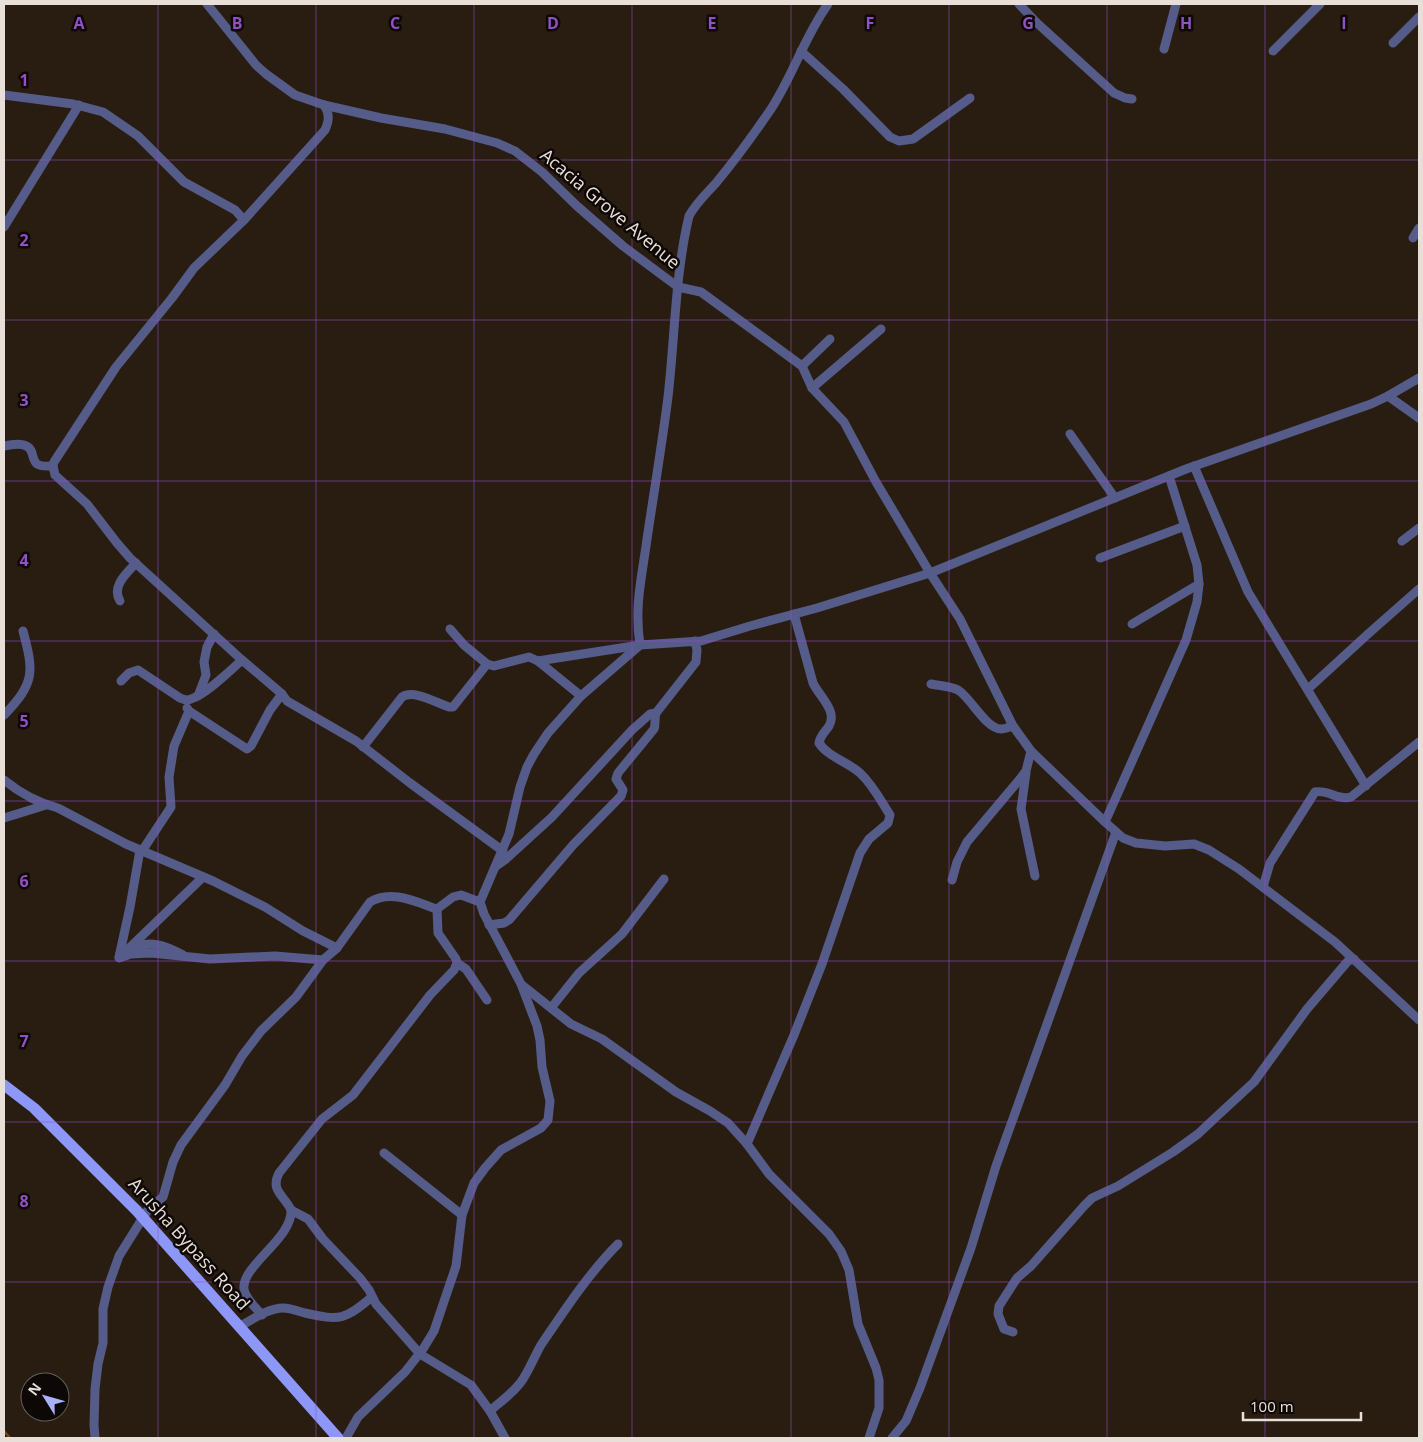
<svg xmlns="http://www.w3.org/2000/svg" width="1423" height="1442" viewBox="0 0 1423 1442" font-family="'Open Sans',sans-serif">
<style>
.lines{fill:none;stroke-linecap:round;stroke-linejoin:round}
.stream{stroke:#73471b;stroke-width:2.5}
.minor{stroke:#565c8a;stroke-width:9}
.major{stroke:#8d97f7;stroke-width:11}
.grid{fill:none;stroke:#9150c4;stroke-width:1;stroke-opacity:0.55}
.labels{text-anchor:middle;stroke-width:5;stroke-linejoin:round;paint-order:stroke}
.street-label{font-size:18px;fill:#e8dfd8;stroke:#0d0805}
.grid-label{font-size:16px;text-anchor:middle;font-weight:bold;fill:#9150c4;stroke:#0d0805;stroke-width:5;stroke-linejoin:round;paint-order:stroke}
</style>
<rect width="100%" height="100%" fill="#291d12"/>
<g class="lines">
<polyline class="stream" points="4,1431 10,1438"/>
<g class="minor">
<polyline points="207,4 256,65 266,74 295,95 324,105 381,118 445,129 497,143 515,151 542,172 577,206 623,246 678,287 701,292 802,366 812,388 844,422 876,482 930,573 960,619 1013,726 1031,751 1105,822 1123,838 1136,843 1165,846 1194,844 1209,850 1239,869 1335,942 1419,1020"/>
<polyline points="1019,4 1037,23 1114,93 1125,98 1132,99"/>
<polyline points="1393,43 1419,17"/>
<polyline points="1164,49 1176,4"/>
<polyline points="801,51 843,89 890,137 899,141 913,139 970,98"/>
<polyline points="1273,51 1320,4"/>
<polyline points="4,95 73,104 103,112 138,136 184,182 235,210 244,220"/>
<path d="M324,105C330,114 329,121 325,130L244,220L194,268L172,298L116,367L54,462L53,466L55,475L87,504L117,543L130,558L242,660L282,694L287,701L356,741L410,783L503,851"/>
<polyline points="4,227 79,105"/>
<polyline points="1413,238 1419,228"/>
<polyline points="802,366 830,339"/>
<polyline points="812,388 881,329"/>
<polyline points="1388,396 1419,418"/>
<polyline points="1070,434 1115,498"/>
<path d="M4,446C13,444 29,442 32,453C33,457 34,462 37,464C41,467 48,466 53,466"/>
<polyline points="1194,466 1248,592 1366,786"/>
<polyline points="1402,541 1419,528"/>
<polyline points="1100,558 1185,526"/>
<path d="M120,601C111,586 127,573 136,563"/>
<polyline points="1132,624 1199,584"/>
<polyline points="450,629 464,645 487,664 494,666 529,657 538,661 581,696"/>
<path d="M538,661L640,645C634,606 642,577 647,539C654,492 662,444 668,397C675,336 675,275 689,216C696,203 706,194 716,183C735,160 754,134 771,109C793,75 805,36 828,4"/>
<path d="M121,681L129,673L138,670L180,698C184,700 187,701 191,699C205,695 230,671 242,660"/>
<path d="M931,684C940,686 950,686 958,690C971,698 986,729 1001,729C1005,729 1009,727 1013,726"/>
<polyline points="1308,689 1368,634 1419,589"/>
<polyline points="198,696 206,675 204,662 207,647 214,634"/>
<polyline points="187,708 189,711 247,749 251,746 270,710 282,694"/>
<path d="M4,715C35,683 34,672 23,631"/>
<path d="M363,747L402,697C414,689 436,703 449,707H453L487,664"/>
<polyline points="1026,773 1021,809 1035,876"/>
<path d="M4,780C20,793 38,803 58,808L126,844L213,881L265,907L303,931L337,948"/>
<polyline points="4,818 46,805"/>
<polyline points="1105,822 1186,640 1197,602 1199,584 1197,565 1169,476"/>
<polyline points="142,851 171,807 169,777 174,746 189,711"/>
<polyline points="496,866 506,859 552,817 632,730 650,714 656,713"/>
<polyline points="952,880 957,862 967,842 1020,779 1026,771 1031,751"/>
<path d="M1263,887L1270,863L1315,792C1328,789 1338,801 1351,797L1419,742"/>
<path d="M489,925L504,923L509,920L573,845L621,796L623,790L616,779L618,773L654,729C656,724 654,719 656,713L696,662L697,650L695,641"/>
<path d="M130,950C148,939 165,945 183,955"/>
<polyline points="121,956 203,877"/>
<polyline points="119,957 130,907 140,850"/>
<polyline points="119,958 131,954 151,953 210,959 275,956 323,960"/>
<polyline points="457,963 466,969 487,1000"/>
<polyline points="522,985 571,1024 602,1039 676,1092 710,1111 728,1123 747,1144 769,1174 829,1234 841,1251 849,1270 858,1324 876,1368 879,1380 879,1408 869,1438"/>
<polyline points="551,1008 579,973 622,934 664,879"/>
<path d="M747,1144L794,1035L822,964L860,853L869,839L888,823L890,815C881,801 873,785 860,773C848,762 828,757 819,743C820,736 825,732 829,726C838,711 819,696 813,683L794,614"/>
<polyline points="384,1153 462,1215"/>
<polyline points="291,1210 308,1219 323,1239 360,1278 369,1290 376,1304 420,1354 471,1385 490,1411 505,1438"/>
<path d="M262,1315C256,1308 245,1298 244,1289C241,1266 293,1238 291,1210C284,1195 270,1191 279,1173L322,1119L353,1095L430,995L454,970L457,963L456,959L438,933L437,909"/>
<path d="M240,1326C252,1320 268,1308 283,1308C290,1308 298,1311 305,1313C341,1321 344,1320 372,1297"/>
<polyline points="1013,1332 1004,1329 998,1314 999,1306 1017,1278 1031,1266 1084,1206 1092,1198 1118,1186 1173,1152 1198,1134 1215,1118 1254,1082 1307,1009 1348,961 1354,959"/>
<path d="M490,1411C500,1402 512,1394 521,1382C529,1371 534,1357 541,1345C564,1311 589,1273 618,1244"/>
<path d="M95,1438L94,1425L95,1389L98,1364L103,1343V1309L108,1287L119,1256L149,1208L163,1197L173,1162L181,1145L225,1085L242,1056L261,1031L296,997L323,960L337,948L370,902C391,889 416,902 437,909L453,897L461,895L480,902"/>
<polyline points="346,1438 358,1417 405,1372 423,1349 434,1331 456,1266 462,1215 474,1183 485,1168 501,1150 541,1128 548,1120 550,1101 542,1067 540,1040 537,1026 521,984 484,914 480,902 509,834 520,787 527,767 534,754 548,733 581,696 640,645 701,641 750,626 817,608 930,573 1186,469 1371,404 1388,396 1419,378"/>
<polyline points="892,1438 906,1421 920,1388 971,1248 996,1166 1116,832"/>
</g>
<polyline class="major" points="4,1085 34,1108 137,1211 338,1438"/>
</g>
<path class="grid" d="M158,4V1438M316,4V1438M474,4V1438M632,4V1438M791,4V1438M949,4V1438M1107,4V1438M1265,4V1438M4,160H1419M4,320H1419M4,481H1419M4,641H1419M4,801H1419M4,961H1419M4,1122H1419M4,1282H1419"/>
<g class="labels">
<g class="street-label">
<text transform="translate(610 209) rotate(40)" y="6">Acacia Grove Avenue</text>
<text transform="translate(189 1244) rotate(48)" y="6">Arusha Bypass Road</text>
</g>
</g>
<g class="grid-label">
<text x="79" y="29">A</text>
<text x="237" y="29">B</text>
<text x="395" y="29">C</text>
<text x="553" y="29">D</text>
<text x="712" y="29">E</text>
<text x="870" y="29">F</text>
<text x="1028" y="29">G</text>
<text x="1186" y="29">H</text>
<text x="1344" y="29">I</text>
<text x="24" y="86">1</text>
<text x="24" y="246">2</text>
<text x="24" y="406">3</text>
<text x="24" y="566">4</text>
<text x="24" y="727">5</text>
<text x="24" y="887">6</text>
<text x="24" y="1047">7</text>
<text x="24" y="1207">8</text>
</g>
<rect width="1423" height="1442" fill="none" stroke="#e8dfd8" stroke-width="10"/>
<g transform="translate(45 1397) rotate(307)"><circle r="24" fill="#0d0805" stroke="#655e59"/>
<path d="M0-4L9 19L0 12L-9 19Z" fill="#a7b1fc"/>
<text y="-8" font-size="14" font-weight="bold" text-anchor="middle" fill="#e8dfd8">N</text>
</g>
<path d="M1243 1412v8h118v-8" fill="none" stroke="#e8dfd8" stroke-width="2.5"/>
<text x="1250" y="1412" font-size="15" fill="#e8dfd8" stroke="#0d0805" stroke-width="4" paint-order="stroke">100 m</text>
</svg>
